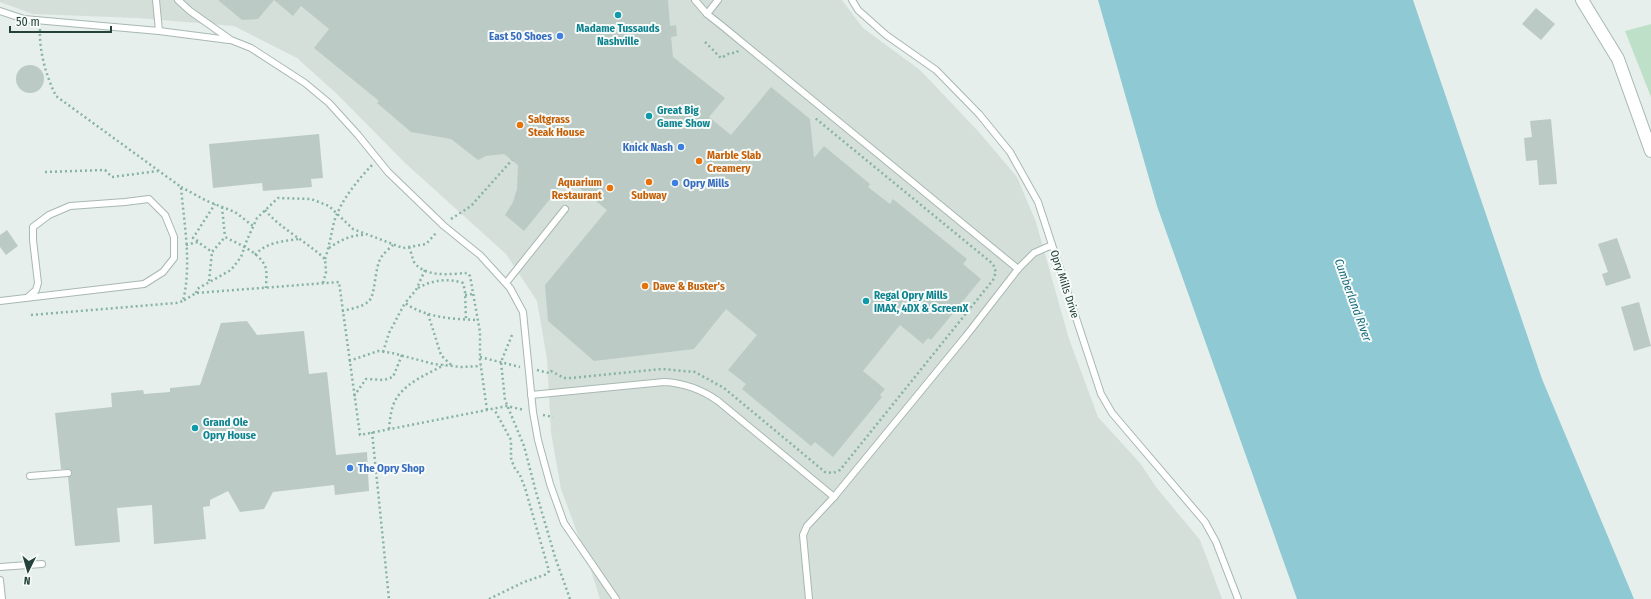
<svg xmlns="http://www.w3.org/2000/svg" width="1651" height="599" viewBox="0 0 1651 599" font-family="'Fira Sans Condensed',sans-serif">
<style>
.built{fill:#d4dfda}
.green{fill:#bfe0c8}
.water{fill:#8ec9d4}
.building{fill:#bbcac4}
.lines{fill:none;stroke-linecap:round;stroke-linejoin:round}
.service-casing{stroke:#a8b8b2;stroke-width:8}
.minor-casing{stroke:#a8b8b2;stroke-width:14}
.path{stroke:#86b3a5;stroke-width:2.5;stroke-dasharray:2 3;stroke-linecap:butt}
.service{stroke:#fff;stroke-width:6}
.minor{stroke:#fff;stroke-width:12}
.culture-dot{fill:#0f9aa8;stroke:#f7fbf9;stroke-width:1.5}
.shop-dot{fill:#3f7fe0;stroke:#f7fbf9;stroke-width:1.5}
.food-dot{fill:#e8710a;stroke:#f7fbf9;stroke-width:1.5}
.labels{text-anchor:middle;stroke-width:4;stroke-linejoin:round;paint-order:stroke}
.culture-label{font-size:11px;font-weight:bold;fill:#0d838f;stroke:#f7fbf9;text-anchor:start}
.shop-label{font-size:11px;font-weight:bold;fill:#366cbe;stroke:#f7fbf9;text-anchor:end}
.food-label{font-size:11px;font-weight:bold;fill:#c56008;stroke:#f7fbf9;text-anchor:start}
.street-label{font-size:11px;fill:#24423a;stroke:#f7fbf9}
.water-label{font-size:12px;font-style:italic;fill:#1c6f80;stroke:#f7fbf9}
</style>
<rect width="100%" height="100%" fill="#e6efeb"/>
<polygon class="built" points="0,0 842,0 863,28 920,70 978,131 1017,177 1036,222 1069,339 1098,417 1140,463 1156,487 1200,540 1222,599 600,599 590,567 561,489 551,432 547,359 537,301 506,254 404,162 338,95 297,58 234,26 137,18 33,14 0,2"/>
<polygon class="green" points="1651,24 1651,97 1625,31"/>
<polygon class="water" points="1098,0 1413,0 1542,379 1634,599 1297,599 1157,206"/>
<g class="building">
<polygon points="218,0 668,0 670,26 676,25 677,36 671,37 673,57 725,98 709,117 731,135 771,87 810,119 814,158 824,146 870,184 868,187 890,204 893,199 967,259 963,264 981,279 931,340 928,338 923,344 900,325 863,371 885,389 880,395 882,397 833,457 815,442 811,446 742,389 746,384 728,370 757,335 726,309 694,349 594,361 548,321 545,285 607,210 567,178 524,231 505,215 513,202 517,189 518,165 504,154 486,156 478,160 451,139 411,132 377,103 379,101 314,48 329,29 301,6 293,16 274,0 258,19 242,20"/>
<polygon points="1536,8 1555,24 1541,40 1522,24"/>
<circle cx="30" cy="79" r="14"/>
<polygon points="1551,119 1557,184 1539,185 1537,160 1526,161 1524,138 1532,137 1530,121"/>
<polygon points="319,134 323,178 311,179 312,187 263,191 262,183 213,188 209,144"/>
<polygon points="7,230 18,246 6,255 0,247 0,235"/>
<polygon points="1617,238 1631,278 1606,286 1602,274 1608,272 1598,244"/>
<polygon points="1639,302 1651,346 1634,351 1621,307"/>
<polygon points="247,321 257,335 304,331 309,374 327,372 336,455 367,452 369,491 335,495 334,485 273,492 264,509 240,512 228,491 210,500 210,506 203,507 206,539 154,544 152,505 117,508 120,542 75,546 68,477 72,475 72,472 70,469 61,469 55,413 112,407 111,393 143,390 144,394 170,392 170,388 200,385 221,323"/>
</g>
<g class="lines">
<defs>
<g id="service">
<polyline points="156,0 159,31"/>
<polyline points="178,0 190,11 231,40 251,48 305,83 329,103 358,135 388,172 444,226 480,255 510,288 523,312 533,412 538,440 550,484 564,523 616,599"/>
<polyline points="695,0 707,14 721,25 1018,269"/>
<polyline points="852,0 858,10 886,35 936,70 979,114 1010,152 1038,202 1101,394 1112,413 1205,522 1216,542 1238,599"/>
<polyline points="0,11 24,19 159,31 229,40"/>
<polyline points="707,14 718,0"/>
<polyline points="506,283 565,209"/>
<polyline points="0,301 144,284 163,272 174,258 174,237 165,215 149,199 125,202 70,206 49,215 33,227 33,240 38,283 36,290 28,297"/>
<path d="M531,395L664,382C685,383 701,389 718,401L834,497L966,336L1018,269L1034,253L1052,245"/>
<polyline points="30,476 68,473"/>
<polyline points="0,567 42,564"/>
<polyline points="0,580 2,599"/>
<polyline points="809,599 803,535 807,526 834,497"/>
</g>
<polyline id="minor" points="1582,0 1618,59 1651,151"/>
</defs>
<use href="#service" class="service-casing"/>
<use href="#minor" class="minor-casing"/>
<g class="path">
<path d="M40,29C39,51 46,76 56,96L181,187C184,224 192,264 183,301L196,293L339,282L360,435L507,406L524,410"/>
<polyline points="705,42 721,58 730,53 736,53 739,50"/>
<polyline points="45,172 105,170 112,177 158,171"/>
<polyline points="181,187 207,201 235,212 253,226"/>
<polyline points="222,207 225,237"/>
<path d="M265,210C282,230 306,241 325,259L326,272L323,283"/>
<polyline points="451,219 471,206 512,160"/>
<polyline points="198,241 193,238 215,204"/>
<path d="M186,245L198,242L212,252L225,237C238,244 262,253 266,269C267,275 266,282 266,288"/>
<path d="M409,247C411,251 412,257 414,262C425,278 451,274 467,273L470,276L480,332V360L487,410"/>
<path d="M329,248C339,241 350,235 363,235"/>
<path d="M255,255C266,242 284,241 299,239"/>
<path d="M325,259C329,247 331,235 334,222C341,200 357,181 372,165"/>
<path d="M425,270L416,290L405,303C426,318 453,319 478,320"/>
<polyline points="209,281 212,252"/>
<path d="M418,288C432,280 447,278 463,283L465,291L466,320"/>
<polyline points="196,293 197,289 231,270 241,257 247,240 257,218 278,198 311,199 329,206 353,229 403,248 426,244 437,232"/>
<polyline points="465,295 473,294"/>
<path d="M342,311C350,309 363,307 369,301C376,294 374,267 382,256C385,252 390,248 393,245"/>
<polyline points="428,314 441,355 451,365"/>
<polyline points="31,315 176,303 183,301"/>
<polyline points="512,335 501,362 505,400 524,446 536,492 555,557 570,599"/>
<polyline points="383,352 389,333 405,303"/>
<polyline points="480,357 520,367"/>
<polyline points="349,361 378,351 392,353 434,364 461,367 481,366"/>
<polyline points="537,370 549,373 551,371 564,378 571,378 662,369 695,372 724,388 825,472 833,473 840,470 993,280 996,272 993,264 815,118"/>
<polyline points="354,396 366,379 384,380 393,377 402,355"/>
<polyline points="543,415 553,417"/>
<path d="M389,429C390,419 391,405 398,396C409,381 428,374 444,365"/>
<polyline points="372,432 389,599"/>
<polyline points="489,599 524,582 547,574 549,571 525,488 520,475 514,467 511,458 511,440 494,409"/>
</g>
<use href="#service" class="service"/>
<use href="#minor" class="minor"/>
</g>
<g class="culture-dot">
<circle cx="618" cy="15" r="4"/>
<circle cx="649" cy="116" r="4"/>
<circle cx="866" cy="301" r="4"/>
<circle cx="195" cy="428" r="4"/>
</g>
<g class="shop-dot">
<circle cx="560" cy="36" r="4"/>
<circle cx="681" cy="147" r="4"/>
<circle cx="675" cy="183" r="4"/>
<circle cx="350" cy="468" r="4"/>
</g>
<g class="food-dot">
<circle cx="520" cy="125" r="4"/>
<circle cx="699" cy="161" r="4"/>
<circle cx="649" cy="182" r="4"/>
<circle cx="610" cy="188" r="4"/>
<circle cx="645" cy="286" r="4"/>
</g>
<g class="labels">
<g class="culture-label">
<text x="618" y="32" text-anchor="middle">Madame Tussauds<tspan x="618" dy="13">Nashville</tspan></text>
<text x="657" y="114">Great Big<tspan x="657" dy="13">Game Show</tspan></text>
<text x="874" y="299">Regal Opry Mills<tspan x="874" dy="13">IMAX, 4DX &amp; ScreenX</tspan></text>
<text x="203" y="426">Grand Ole<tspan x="203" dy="13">Opry House</tspan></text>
</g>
<g class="shop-label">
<text x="552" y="40">East 50 Shoes</text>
<text x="673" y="151">Knick Nash</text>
<text x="683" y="187" text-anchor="start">Opry Mills</text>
<text x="358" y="472" text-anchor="start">The Opry Shop</text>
</g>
<g class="food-label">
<text x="528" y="123">Saltgrass<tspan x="528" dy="13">Steak House</tspan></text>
<text x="707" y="159">Marble Slab<tspan x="707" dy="13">Creamery</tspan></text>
<text x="602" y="186" text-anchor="end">Aquarium<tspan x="602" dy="13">Restaurant</tspan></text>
<text x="649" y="199" text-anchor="middle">Subway</text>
<text x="653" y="290">Dave &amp; Buster's</text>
</g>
<g class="street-label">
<text transform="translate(1065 284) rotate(72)" y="4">Opry Mills Drive</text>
</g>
<g class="water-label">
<text transform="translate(1353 300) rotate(70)" y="4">Cumberland River</text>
</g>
</g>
<g transform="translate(28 571) rotate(185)" stroke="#f7fbf9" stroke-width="3" paint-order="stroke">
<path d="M0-3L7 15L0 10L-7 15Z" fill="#24423a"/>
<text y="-6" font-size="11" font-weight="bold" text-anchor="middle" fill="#24423a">N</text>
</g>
<path d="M10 26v6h101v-6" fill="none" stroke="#24423a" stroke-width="2"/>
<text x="16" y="26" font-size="12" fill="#24423a" stroke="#f7fbf9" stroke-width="3" paint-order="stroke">50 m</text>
</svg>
